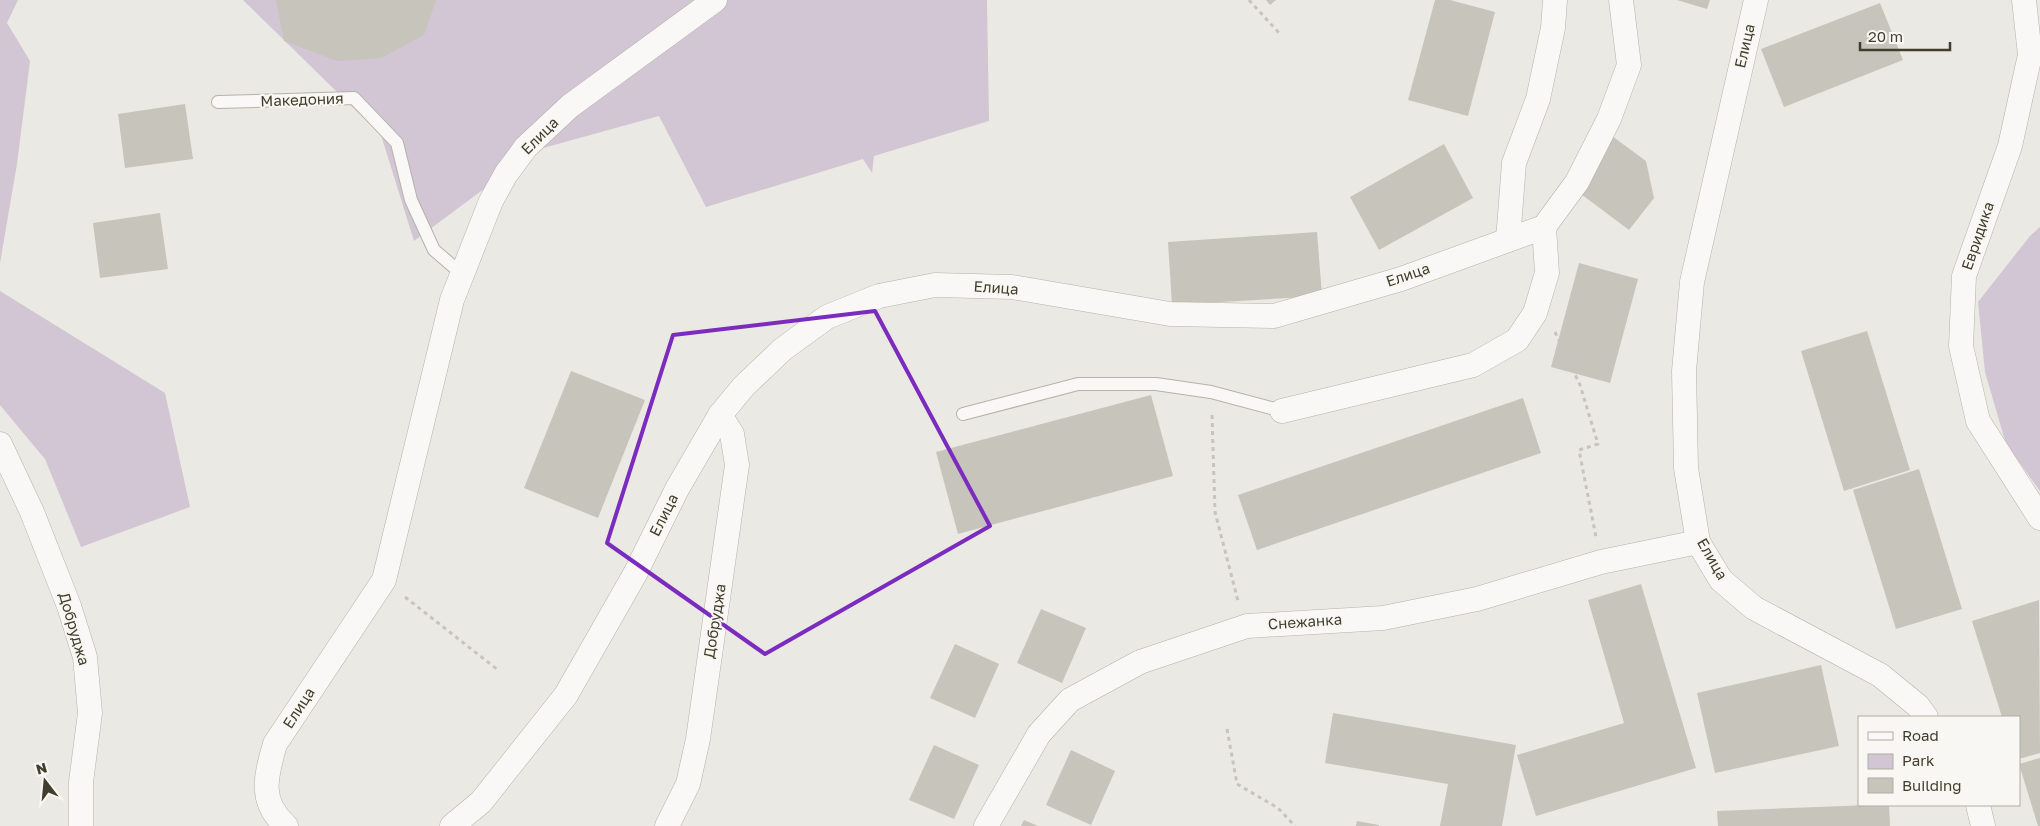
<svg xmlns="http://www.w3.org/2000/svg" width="2040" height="826" viewBox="0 0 2040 826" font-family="'Golos Text',sans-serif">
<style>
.green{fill:#d2c5d4}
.building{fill:#c7c4bb}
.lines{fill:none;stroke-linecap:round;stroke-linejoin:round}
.lane-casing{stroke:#b5b2a8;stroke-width:14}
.street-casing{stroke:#b5b2a8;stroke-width:25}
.path{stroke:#c6c4bd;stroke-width:3;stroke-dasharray:4 4;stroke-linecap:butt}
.lane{stroke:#f9f8f6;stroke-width:12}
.street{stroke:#f9f8f6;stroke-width:24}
.marked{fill:none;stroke:#7b2cbf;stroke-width:4;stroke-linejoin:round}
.labels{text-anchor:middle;stroke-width:4;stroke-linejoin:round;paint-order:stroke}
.street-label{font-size:15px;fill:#423d2c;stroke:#f8f7f3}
</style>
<rect width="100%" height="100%" fill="#ebe9e3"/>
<g class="green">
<polygon points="0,0 18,0 7,23 30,61 17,164 0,263"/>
<polygon points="243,0 987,0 989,121 874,156 872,173 863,159 706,207 659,116 536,150 414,241 381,135"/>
<polygon points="2040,227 2040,491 2006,444 1985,372 1978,302 2030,236"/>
<polygon points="0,291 165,393 190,507 81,547 45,459 0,405"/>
</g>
<g class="building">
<polygon points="276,0 436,0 424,35 381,58 337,61 284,41"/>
<polygon points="1266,0 1276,0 1270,5"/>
<polygon points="1435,0 1450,0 1495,12 1468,116 1408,100"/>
<polygon points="1677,0 1710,0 1707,9"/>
<polygon points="1880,3 1903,60 1784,107 1761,49"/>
<polygon points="185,104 193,159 125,168 118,114"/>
<polygon points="1612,136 1646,161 1654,198 1629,230 1573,188"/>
<polygon points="1444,144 1473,198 1379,250 1350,197"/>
<polygon points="160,213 168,269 100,278 93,223"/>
<polygon points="1317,232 1322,296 1172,305 1168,242"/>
<polygon points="1579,263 1638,279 1610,383 1551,367"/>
<polygon points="1867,331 1910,470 1844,491 1801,351"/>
<polygon points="571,371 645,400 598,518 524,488"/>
<polygon points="1151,395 1173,476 958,534 936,452"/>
<polygon points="1523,398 1541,453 1257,550 1238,495"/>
<polygon points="1919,469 1962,609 1896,629 1853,490"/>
<polygon points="1641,584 1696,768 1536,816 1517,755 1624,723 1588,600"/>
<polygon points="2039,600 2040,753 2019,759 2019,717 2002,717 1972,621"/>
<polygon points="1041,609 1086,628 1062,683 1017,663"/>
<polygon points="955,644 999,664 975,718 930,698"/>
<polygon points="1821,665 1839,746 1715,773 1697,693"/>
<polygon points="1333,713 1516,745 1502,826 1440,826 1448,784 1325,763"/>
<polygon points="934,745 979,765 954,819 909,800"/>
<polygon points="1071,750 1115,771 1091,825 1046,805"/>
<polygon points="2040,758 2040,826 2038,826 2019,764"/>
<polygon points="1870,805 1889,805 1890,826 1718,826 1717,811"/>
<polygon points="1024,820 1038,826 1021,826"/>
<polygon points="1357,821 1379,825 1379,826 1356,826"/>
</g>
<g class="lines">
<defs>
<g id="lane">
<polyline points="218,102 354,98 397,143 411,200 434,250 462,274"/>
<polyline points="963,414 1078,384 1156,384 1211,392 1282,411"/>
</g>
<g id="street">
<polyline points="1756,0 1692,282 1684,371 1686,468 1698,542 1721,580 1754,608 1880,675 1918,706 1926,717"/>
<polyline points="2024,0 2030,55 2010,146 1964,276 1961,346 1978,421 2040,518"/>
<polyline points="1508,240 1514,163 1538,99 1553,28 1555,0"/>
<polyline points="1282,411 1473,365 1517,340 1535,313 1547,273 1544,227"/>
<polyline points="0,444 32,512 69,606 85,657 90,713 81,782 81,826"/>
<polyline points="1978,805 1983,826"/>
<path d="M286,826C258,801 266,776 275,744L384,580L452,300L491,201L506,174L526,147L570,106L715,0"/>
<polyline points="452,826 481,802 566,695 635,574 677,489 720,415 744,386 783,349 827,317 879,296 935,285 1012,287 1170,314 1274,316 1401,279 1544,227 1577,182 1609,119 1629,65 1621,0"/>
<polyline points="667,826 688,784 698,739 737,465 732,434 720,415"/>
<polyline points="986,826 1039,734 1070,700 1140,662 1247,626 1383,618 1477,599 1601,562 1698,542"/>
</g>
</defs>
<use href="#lane" class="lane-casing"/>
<use href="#street" class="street-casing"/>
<g class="path">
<polyline points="1249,0 1280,34"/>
<polyline points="1555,332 1580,385 1598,444 1579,450 1596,537"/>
<polyline points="1212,415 1215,512 1238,601"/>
<polyline points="405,597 498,670"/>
<polyline points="1227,729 1237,784 1278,808 1295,826"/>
</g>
<use href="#lane" class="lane"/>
<use href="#street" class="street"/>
</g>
<path class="marked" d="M875,311L990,526L765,654L607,543L673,335Z"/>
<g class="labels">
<g class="street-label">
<text transform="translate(1745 46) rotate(-77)" y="5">Елица</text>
<text transform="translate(302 100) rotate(-2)" y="5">Македония</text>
<text transform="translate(540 136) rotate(-45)" y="5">Елица</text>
<text transform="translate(1978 236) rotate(-71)" y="5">Евридика</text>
<text transform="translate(1408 275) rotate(-19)" y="5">Елица</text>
<text transform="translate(996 288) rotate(4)" y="5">Елица</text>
<text transform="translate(664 515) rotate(-63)" y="5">Елица</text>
<text transform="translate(1712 559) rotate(60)" y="5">Елица</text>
<text transform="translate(715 621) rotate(-81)" y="5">Добруджа</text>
<text transform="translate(1305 622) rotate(-4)" y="5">Снежанка</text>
<text transform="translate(74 629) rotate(74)" y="5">Добруджа</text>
<text transform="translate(299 708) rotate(-57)" y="5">Елица</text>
</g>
</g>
<rect x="1858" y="716" width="162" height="90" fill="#f8f7f3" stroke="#afada3"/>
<rect x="1868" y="732" width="25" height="8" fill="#f9f8f6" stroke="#afada3"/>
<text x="1902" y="741" font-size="15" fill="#423d2c">Road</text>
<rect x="1868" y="754" width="25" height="15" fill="#d2c5d4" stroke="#afada3"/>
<text x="1902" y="766" font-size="15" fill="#423d2c">Park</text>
<rect x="1868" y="778" width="25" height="15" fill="#c7c4bb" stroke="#afada3"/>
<text x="1902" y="791" font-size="15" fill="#423d2c">Building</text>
<g transform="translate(45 781) rotate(344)" stroke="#f8f7f3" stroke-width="4" paint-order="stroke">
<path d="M0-4L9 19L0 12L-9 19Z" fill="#423d2c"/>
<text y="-8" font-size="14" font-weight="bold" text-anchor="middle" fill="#423d2c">N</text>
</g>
<path d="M1860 42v8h90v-8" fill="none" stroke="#423d2c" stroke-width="2.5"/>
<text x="1868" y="42" font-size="15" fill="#423d2c" stroke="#f8f7f3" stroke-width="4" paint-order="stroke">20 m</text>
</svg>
